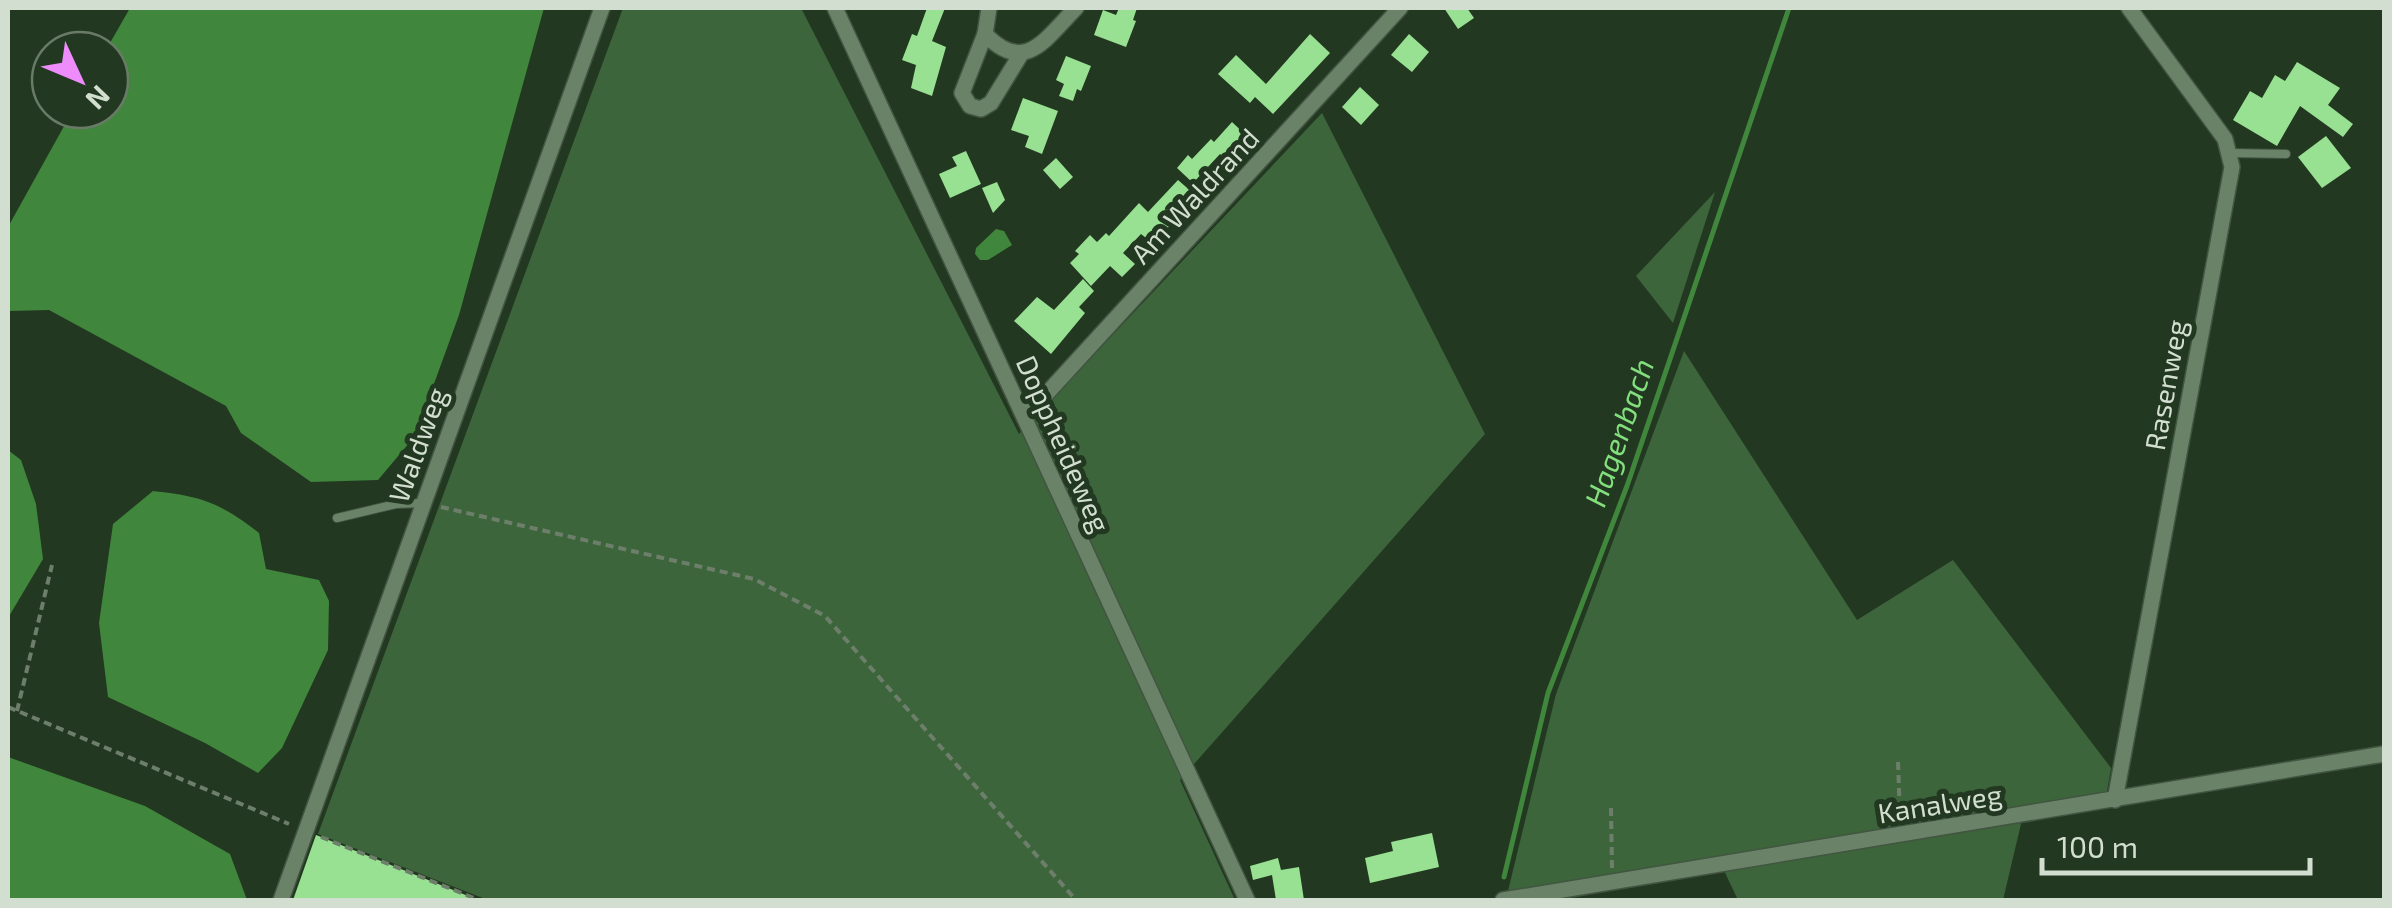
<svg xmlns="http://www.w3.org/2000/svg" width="2392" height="908" viewBox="0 0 2392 908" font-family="'Exo 2',sans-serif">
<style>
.green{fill:#3d653b}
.water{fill:#40863c}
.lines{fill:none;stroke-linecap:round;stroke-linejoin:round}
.stream{stroke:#40863c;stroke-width:5}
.building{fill:#98e092}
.lane-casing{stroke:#425541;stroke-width:10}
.street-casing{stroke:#425541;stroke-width:18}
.path{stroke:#6d7f6b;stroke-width:4;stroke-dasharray:8 5;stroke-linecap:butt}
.lane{stroke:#6a8368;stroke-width:8}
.street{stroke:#6a8368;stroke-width:15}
.labels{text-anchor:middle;stroke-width:10;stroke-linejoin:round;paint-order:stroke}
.street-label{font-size:28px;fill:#d2dfd0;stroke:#233821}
.water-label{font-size:30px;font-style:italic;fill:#83df7e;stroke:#233821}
</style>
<rect width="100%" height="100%" fill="#233821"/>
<g class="green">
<polygon points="623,8 801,8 1019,434 1322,113 1485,434 1180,780 1235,900 488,900 318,834"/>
<polygon points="1715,192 1673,323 1636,276"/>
<polygon points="1684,351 1857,620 1953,560 2111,768 2106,797 2025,807 2003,900 1738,900 1718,858 1507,895 1556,694"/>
</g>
<g class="water">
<polygon points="130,8 544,8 459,315 415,436 378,480 311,482 241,433 226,406 49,310 8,311 8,227 73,110 110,110 110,50 106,50"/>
<polygon points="996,229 1004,231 1012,245 988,260 980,260 975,254 976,248"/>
<polygon points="8,450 21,460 36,504 43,559 8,618"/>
<path d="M153,491C201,496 221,503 259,533L266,569L319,580L329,601L328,650L282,748L258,773L205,743L108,697L99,623L113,524Z"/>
<polygon points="8,757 145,806 230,854 247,900 8,900"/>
</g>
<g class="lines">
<polyline class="stream" points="1504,877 1548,693 1627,486 1789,8"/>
</g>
<g class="building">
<polygon points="927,8 945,8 932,41 946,47 932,96 911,88 916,65 902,60 912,34 917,36"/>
<polygon points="1119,8 1137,8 1133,20 1136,21 1126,47 1094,35 1103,10 1116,15"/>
<polygon points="1444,8 1467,8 1474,18 1458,29"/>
<polygon points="1310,34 1330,53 1273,114 1255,97 1250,103 1218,74 1236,55 1266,84"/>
<polygon points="1409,34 1429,52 1412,72 1391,55"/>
<polygon points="1066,56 1091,66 1081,91 1077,89 1073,101 1059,96 1064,84 1056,80"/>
<polygon points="2297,62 2340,88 2328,105 2353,124 2343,137 2300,106 2277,146 2233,120 2250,91 2262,98 2275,75 2285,81"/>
<polygon points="1360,87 1379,105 1361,125 1342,107"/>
<polygon points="1023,98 1058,111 1042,154 1025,147 1029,136 1011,130"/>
<polygon points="1232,122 1249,138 1228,161 1220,154 1193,183 1177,168 1188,155 1192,159 1211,139 1214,142"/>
<polygon points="2326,136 2351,168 2322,188 2298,157"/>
<polygon points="966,151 981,184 950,198 939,174 957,166 952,157"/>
<polygon points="1056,158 1073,177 1060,189 1043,170"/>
<polygon points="1178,180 1193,193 1176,211 1180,215 1159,237 1157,235 1151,242 1141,234 1123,253 1135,264 1122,277 1110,266 1091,286 1070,263 1079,254 1075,251 1090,235 1097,242 1106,233 1109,236 1139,203 1148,212"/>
<polygon points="997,182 1005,200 993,213 982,188"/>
<polygon points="1083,279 1094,291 1079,307 1085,313 1051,354 1014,321 1037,297 1054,310"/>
<polygon points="1432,833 1439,867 1370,883 1365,858 1393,851 1391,842"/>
<polygon points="316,835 478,900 293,900"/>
<polygon points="1278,858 1281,870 1299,867 1304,900 1276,900 1272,875 1253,880 1250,866"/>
</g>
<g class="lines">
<defs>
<g id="lane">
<polyline points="2231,153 2286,154"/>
<polyline points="337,518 396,504 423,503"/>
</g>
<g id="street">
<polyline points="835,8 1247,900"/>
<path d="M989,8L985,34C1025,76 1046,38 1076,8"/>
<polyline points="985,34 962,93 970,106 981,109 991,103 1021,54"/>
<polyline points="1023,413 1039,402 1400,8"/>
<polyline points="2115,800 2232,167 2225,139 2129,8"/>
<polyline points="281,900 602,8"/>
<polyline points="1503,900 2384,754"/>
</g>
</defs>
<use href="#lane" class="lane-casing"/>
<use href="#street" class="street-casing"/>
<g class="path">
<polyline points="441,507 754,579 825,616 1076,900"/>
<polyline points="8,707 289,824"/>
<polyline points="17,711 52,565"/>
<polyline points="1898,762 1900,817"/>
<polyline points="1611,808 1612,868"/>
<polyline points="321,837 479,900"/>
</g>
<use href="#lane" class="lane"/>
<use href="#street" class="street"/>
</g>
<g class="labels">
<g class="street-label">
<text transform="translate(1195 196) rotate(-47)" y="10">Am Waldrand</text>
<text transform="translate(2166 385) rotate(-80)" y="10">Rasenweg</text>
<text transform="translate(1063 444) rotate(66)" y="10">Doppheideweg</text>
<text transform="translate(418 445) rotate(-70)" y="10">Waldweg</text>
<text transform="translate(1940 804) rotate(-9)" y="10">Kanalweg</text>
</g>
<g class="water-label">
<text transform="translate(1620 433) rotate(-71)" y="10">Hagenbach</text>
</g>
</g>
<rect width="2392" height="908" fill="none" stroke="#d2dfd0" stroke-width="20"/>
<g transform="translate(80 80) rotate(134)"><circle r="48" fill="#233821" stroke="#697b67" stroke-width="2.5"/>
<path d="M0-8L18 38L0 25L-18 38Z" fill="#ed8cfa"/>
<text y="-15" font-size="28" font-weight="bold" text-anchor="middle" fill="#d2dfd0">N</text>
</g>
<path d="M2042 858v15h268v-15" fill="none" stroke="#d2dfd0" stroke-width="5"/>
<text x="2057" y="858" font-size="30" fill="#d2dfd0" stroke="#233821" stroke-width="8" paint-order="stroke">100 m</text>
</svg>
